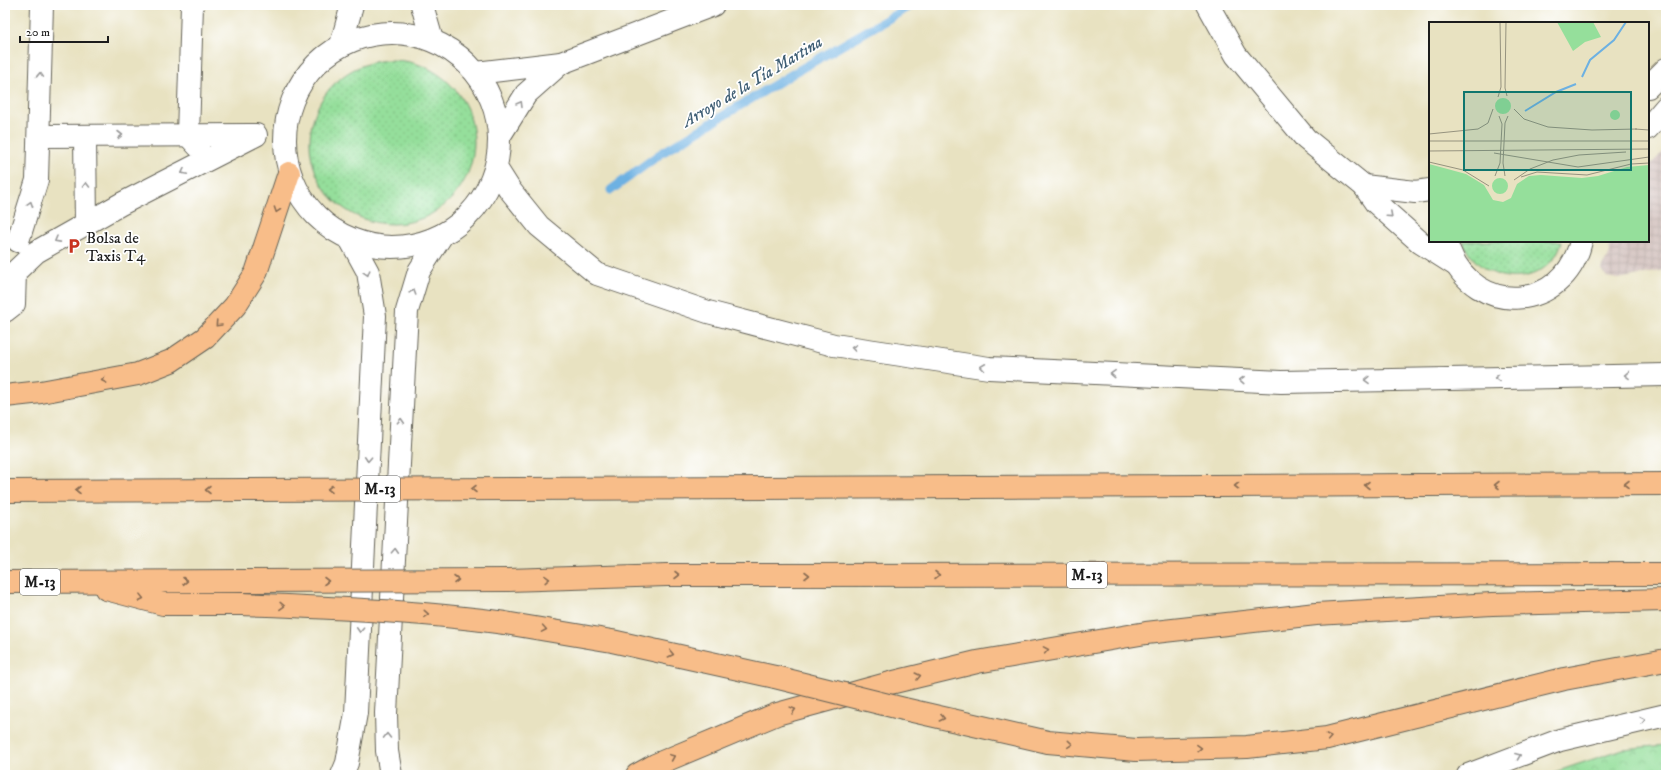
<svg xmlns="http://www.w3.org/2000/svg" width="1671" height="780" viewBox="0 0 1671 780" font-family="'IM FELL DW Pica',serif">
<style>
.industrial{fill:url(#industrial-grid)}
.grass{fill:url(#grass-dots);stroke:#587e5c}
.park{fill:url(#park-crowns);stroke:#587e5c}
.lines{fill:none;stroke-linecap:round;stroke-linejoin:round}
.stream{stroke:#6db1e2;stroke-width:9}
.minor-casing{stroke:#636156;stroke-width:24}
.highway-casing{stroke:#636156;stroke-width:24}
.minor{stroke:#fff;stroke-width:22}
.highway{stroke:#f8bd89;stroke-width:22}
.highway-bridge-casing{stroke:#636156;stroke-width:24;stroke-linecap:butt}
.highway-bridge{stroke:#f8bd89;stroke-width:22}
.oneway{stroke:#999}
.oneway2{stroke:#8a6c52}
.labels{text-anchor:middle;stroke-width:3.5;stroke-linejoin:round;paint-order:stroke}
.shield{fill:#fff;stroke:#606060;stroke-width:1}
.shield-label{font-size:15px;font-weight:bold;fill:#1c1c1c}
.poi-label{font-size:16px;fill:#1c1c1c;stroke:#fff;text-anchor:start}
.water-label{font-size:17px;font-style:italic;fill:#405f75;stroke:#fff}
.inset-river{fill:none;stroke:#6db1e2;stroke-width:2}
.inset-road{fill:none;stroke:#96937f;stroke-width:1}
.view{fill:#0f766e;fill-opacity:0.15;stroke:#0f766e;stroke-width:2}
.inset-edge{fill:none;stroke:#1c1c1c;stroke-width:2}
</style>
<defs>
<pattern id="industrial-grid" width="8" height="8" patternUnits="userSpaceOnUse"><rect width="8" height="8" fill="#d1c0bc"/><path d="M0 4h8M4 0v8" fill="none" stroke="#b3a4a1"/></pattern>
<pattern id="grass-dots" width="8" height="8" patternUnits="userSpaceOnUse"><rect width="8" height="8" fill="#95df9b"/><path d="M2 2h.1M6 6h.1" fill="none" stroke="#80bf85" stroke-width="1.8" stroke-linecap="round"/></pattern>
<pattern id="park-crowns" width="20" height="18" patternUnits="userSpaceOnUse"><rect width="20" height="18" fill="#95df9b"/><path d="M2 6a3 3 0 1 1 6 0M12 15a3 3 0 1 1 6 0" fill="none" stroke="#80bf85"/></pattern>
</defs>
<rect width="100%" height="100%" fill="#fff"/>
<filter id="ink" filterUnits="userSpaceOnUse"><feTurbulence type="fractalNoise" baseFrequency=".025" numOctaves="2"/><feDisplacementMap in="SourceGraphic" scale="8" xChannelSelector="R" yChannelSelector="G"/><feConvolveMatrix kernelMatrix="1 2 1 2 8 2 1 2 1" color-interpolation-filters="sRGB"/></filter>
<filter id="wash" filterUnits="userSpaceOnUse"><feTurbulence type="fractalNoise" baseFrequency=".012" numOctaves="4" result="noise"/><feDisplacementMap in="SourceGraphic" scale="16" xChannelSelector="R" yChannelSelector="G"/><feGaussianBlur stdDeviation="0.9" result="paint"/><feColorMatrix in="noise" values="0 0 0 0 0 0 0 0 0 0 0 0 0 0 0 0 0 1.4 0 .05"/><feComposite in="paint" operator="in"/></filter>
<g filter="url(#wash)">
<rect width="100%" height="100%" fill="#e8e2c1"/>
<polygon class="industrial" points="1666,149 1666,270 1618,279 1607,277 1601,270 1609,252 1610,241 1648,241 1648,167"/>
<g class="grass">
<circle cx="392" cy="142" r="82"/>
<path d="M1463,241H1562C1548,291 1480,288 1463,241Z"/>
</g>
<polygon class="park" points="1666,745 1666,775 1546,775 1623,749"/>
<g class="lines">
<polyline class="stream" points="611,190 660,154 799,70 912,5"/>
</g>
</g>
<g filter="url(#ink)">
<g class="lines">
<defs>
<g id="minor">
<polyline points="192,5 188,135 198,146"/>
<polyline points="422,5 432,40"/>
<polyline points="1208,5 1236,55 1306,139 1364,186 1375,202 1421,243 1454,264"/>
<circle cx="392" cy="140" r="107"/>
<polyline points="341,45 352,5"/>
<polyline points="476,73 561,63 713,5"/>
<polyline points="1648,87 1666,69"/>
<polyline points="1648,128 1666,107"/>
<polyline points="39,136 253,135"/>
<polyline points="85,136 86,224"/>
<polyline points="499,137 526,94 561,63"/>
<polyline points="496,168 510,190 539,226 597,274 708,312 834,345 989,368 1281,382 1666,375"/>
<polyline points="1364,186 1415,192 1430,190"/>
<polyline points="18,241 37,180 42,5"/>
<path d="M1449,250C1475,318 1565,312 1581,241"/>
<polyline points="5,311 14,304 15,272 36,252 121,204 256,135"/>
<polyline points="342,775 347,763 356,713 375,316 368,272 350,239"/>
<polyline points="391,775 387,751 386,713 407,311 419,271 442,235"/>
<polyline points="1468,775 1560,740 1666,715"/>
</g>
<g id="highway">
<polyline points="5,396 41,392 138,374 171,361 205,338 235,306 256,273 289,173"/>
<polyline points="513,489 1666,484"/>
<polyline points="5,491 247,490"/>
<polyline points="508,580 667,575 1666,574"/>
<polyline points="5,582 245,581"/>
<polyline points="106,589 163,604 243,604"/>
<polyline points="505,623 612,641 775,677"/>
<polyline points="904,709 1048,742 1136,750 1247,747 1327,738 1564,679 1666,660"/>
<polyline points="637,775 655,765 777,714 890,683 977,662 1146,633 1316,614 1492,604 1666,600"/>
</g>
</defs>
<use href="#minor" class="minor-casing"/>
<use href="#highway" class="highway-casing"/>
<use href="#minor" class="minor"/>
<use href="#highway" class="highway"/>
<defs>
<g id="highway-bridge">
<polyline points="247,490 513,489"/>
<polyline points="245,581 508,580"/>
<path d="M243,604C331,608 418,611 505,623"/>
<polyline points="775,677 904,709"/>
</g>
</defs>
<use href="#highway-bridge" class="highway-bridge-casing"/>
<use href="#highway-bridge" class="highway-bridge"/>
</g>
<defs><path id="oneway-chevron" d="M-2-3.5L2.5 0L-2 3.5" fill="none" stroke-width="1.6" stroke-linecap="round" stroke-linejoin="round"/></defs>
<g class="oneway">
<use href="#oneway-chevron" transform="translate(40 75) rotate(-88)"/>
<use href="#oneway-chevron" transform="translate(520 104) rotate(-59)"/>
<use href="#oneway-chevron" transform="translate(120 135)"/>
<use href="#oneway-chevron" transform="translate(184 172) rotate(153)"/>
<use href="#oneway-chevron" transform="translate(86 185) rotate(-90)"/>
<use href="#oneway-chevron" transform="translate(30 204) rotate(-72)"/>
<use href="#oneway-chevron" transform="translate(1390 215) rotate(42)"/>
<use href="#oneway-chevron" transform="translate(57 240) rotate(151)"/>
<use href="#oneway-chevron" transform="translate(367 273) rotate(73)"/>
<use href="#oneway-chevron" transform="translate(413 292) rotate(-73)"/>
<use href="#oneway-chevron" transform="translate(854 348) rotate(-172)"/>
<use href="#oneway-chevron" transform="translate(983 367) rotate(-172)"/>
<use href="#oneway-chevron" transform="translate(1113 374) rotate(-177)"/>
<use href="#oneway-chevron" transform="translate(1627 375) rotate(179)"/>
<use href="#oneway-chevron" transform="translate(1497 378) rotate(179)"/>
<use href="#oneway-chevron" transform="translate(1242 380) rotate(-177)"/>
<use href="#oneway-chevron" transform="translate(1367 380) rotate(179)"/>
<use href="#oneway-chevron" transform="translate(401 421) rotate(-87)"/>
<use href="#oneway-chevron" transform="translate(368 459) rotate(93)"/>
<use href="#oneway-chevron" transform="translate(395 551) rotate(-87)"/>
<use href="#oneway-chevron" transform="translate(360 630) rotate(93)"/>
<use href="#oneway-chevron" transform="translate(1643 720) rotate(-13)"/>
<use href="#oneway-chevron" transform="translate(387 736) rotate(-91)"/>
<use href="#oneway-chevron" transform="translate(1518 756) rotate(-21)"/>
</g>
<g class="oneway2">
<use href="#oneway-chevron" transform="translate(277 210) rotate(109)"/>
<use href="#oneway-chevron" transform="translate(218 324) rotate(133)"/>
<use href="#oneway-chevron" transform="translate(104 380) rotate(169)"/>
<use href="#oneway-chevron" transform="translate(1627 484) rotate(180)"/>
<use href="#oneway-chevron" transform="translate(1367 485) rotate(180)"/>
<use href="#oneway-chevron" transform="translate(1497 485) rotate(180)"/>
<use href="#oneway-chevron" transform="translate(1237 486) rotate(180)"/>
<use href="#oneway-chevron" transform="translate(330 489) rotate(180)"/>
<use href="#oneway-chevron" transform="translate(474 489) rotate(180)"/>
<use href="#oneway-chevron" transform="translate(78 490) rotate(180)"/>
<use href="#oneway-chevron" transform="translate(208 490) rotate(180)"/>
<use href="#oneway-chevron" transform="translate(677 575)"/>
<use href="#oneway-chevron" transform="translate(807 575)"/>
<use href="#oneway-chevron" transform="translate(937 575)"/>
<use href="#oneway-chevron" transform="translate(547 579) rotate(-2)"/>
<use href="#oneway-chevron" transform="translate(456 580)"/>
<use href="#oneway-chevron" transform="translate(185 581)"/>
<use href="#oneway-chevron" transform="translate(326 581)"/>
<use href="#oneway-chevron" transform="translate(141 598) rotate(14)"/>
<use href="#oneway-chevron" transform="translate(282 606) rotate(2)"/>
<use href="#oneway-chevron" transform="translate(426 614) rotate(4)"/>
<use href="#oneway-chevron" transform="translate(544 629) rotate(10)"/>
<use href="#oneway-chevron" transform="translate(1046 650) rotate(-10)"/>
<use href="#oneway-chevron" transform="translate(671 654) rotate(13)"/>
<use href="#oneway-chevron" transform="translate(918 676) rotate(-14)"/>
<use href="#oneway-chevron" transform="translate(793 710) rotate(-15)"/>
<use href="#oneway-chevron" transform="translate(942 718) rotate(13)"/>
<use href="#oneway-chevron" transform="translate(1329 737) rotate(-11)"/>
<use href="#oneway-chevron" transform="translate(1070 744) rotate(5)"/>
<use href="#oneway-chevron" transform="translate(1199 748) rotate(-2)"/>
<use href="#oneway-chevron" transform="translate(672 757) rotate(-23)"/>
</g>
</g>
<defs>
<symbol id="parking-bare" viewBox="-9 -9 18 18"><path d="M-3.5-5.5H1a3.5 3.5 0 0 1 0 7H-1V5.5H-3.5ZM-1-3.4V-.6H.8a1.4 1.4 0 0 0 0-2.8Z" fill="#c8321e" stroke="#fff" stroke-width="2.5" paint-order="stroke"/></symbol>
</defs>
<g fill-rule="evenodd">
<use href="#parking-bare" x="63" y="235" width="22" height="22"/>
</g>
<g class="labels">
<g class="shield">
<rect x="360" y="476" width="40" height="26" rx="3"/>
<rect x="1067" y="562" width="40" height="26" rx="3"/>
<rect x="20" y="569" width="40" height="26" rx="3"/>
</g>
<g class="shield-label">
<text x="380" y="494">M-13</text>
<text x="1087" y="580">M-13</text>
<text x="40" y="587">M-13</text>
</g>
<g class="poi-label">
<text x="86" y="243">Bolsa de<tspan x="86" dy="18">Taxis T4</tspan></text>
</g>
<g class="water-label">
<text transform="translate(752 81) rotate(-31)" y="6">Arroyo de la Tía Martina</text>
</g>
</g>
<g transform="translate(1429 22)">
<rect width="220" height="220" fill="#e8e2c1"/>
<path d="M66 84a8 8 0 1 1 16 0a8 8 0 1 1-16 0ZM181 93a5 5 0 1 1 10 0a5 5 0 1 1-10 0ZM63 164a8 8 0 1 1 16 0a8 8 0 1 1-16 0Z" fill="#95df9b"/>
<path d="M128,0H164L172,15L156,20L144,29Z" fill="#95df9b"/>
<path d="M0,142L37,152L55,163L64,178L74,180L82,176L88,162L100,154L112,153L153,156L169,154L198,145L220,143V220H0Z" fill="#95df9b"/>
<path class="inset-river" d="M153,55L161,38L185,18L197,0M96,89L127,70L147,62"/>
<path class="inset-road" d="M77,0L76,66L78,74M69,75L72,65L71,0M85,87L95,97L119,105L163,108L208,107M206,107L220,108M0,112L49,107L59,101L64,87M0,119H220M0,129L220,127M65,131L149,145L220,135M0,140L34,148L60,164M66,154L71,141L73,102L70,94M76,154L74,141L76,101L79,94M92,155L108,150L158,153L202,142L220,141M85,158L101,147L124,138L150,133L197,130"/>
<path class="view" d="M35,70H202V148H35Z"/>
<rect width="220" height="220" class="inset-edge"/>
</g>
<rect width="1671" height="780" fill="none" stroke="#fff" stroke-width="20"/>
<path d="M20 36v6h88v-6" fill="none" stroke="#1c1c1c" stroke-width="2"/>
<text x="26" y="36" font-size="12" fill="#1c1c1c" stroke="#ffffff" stroke-width="3" paint-order="stroke">20 m</text>
</svg>
